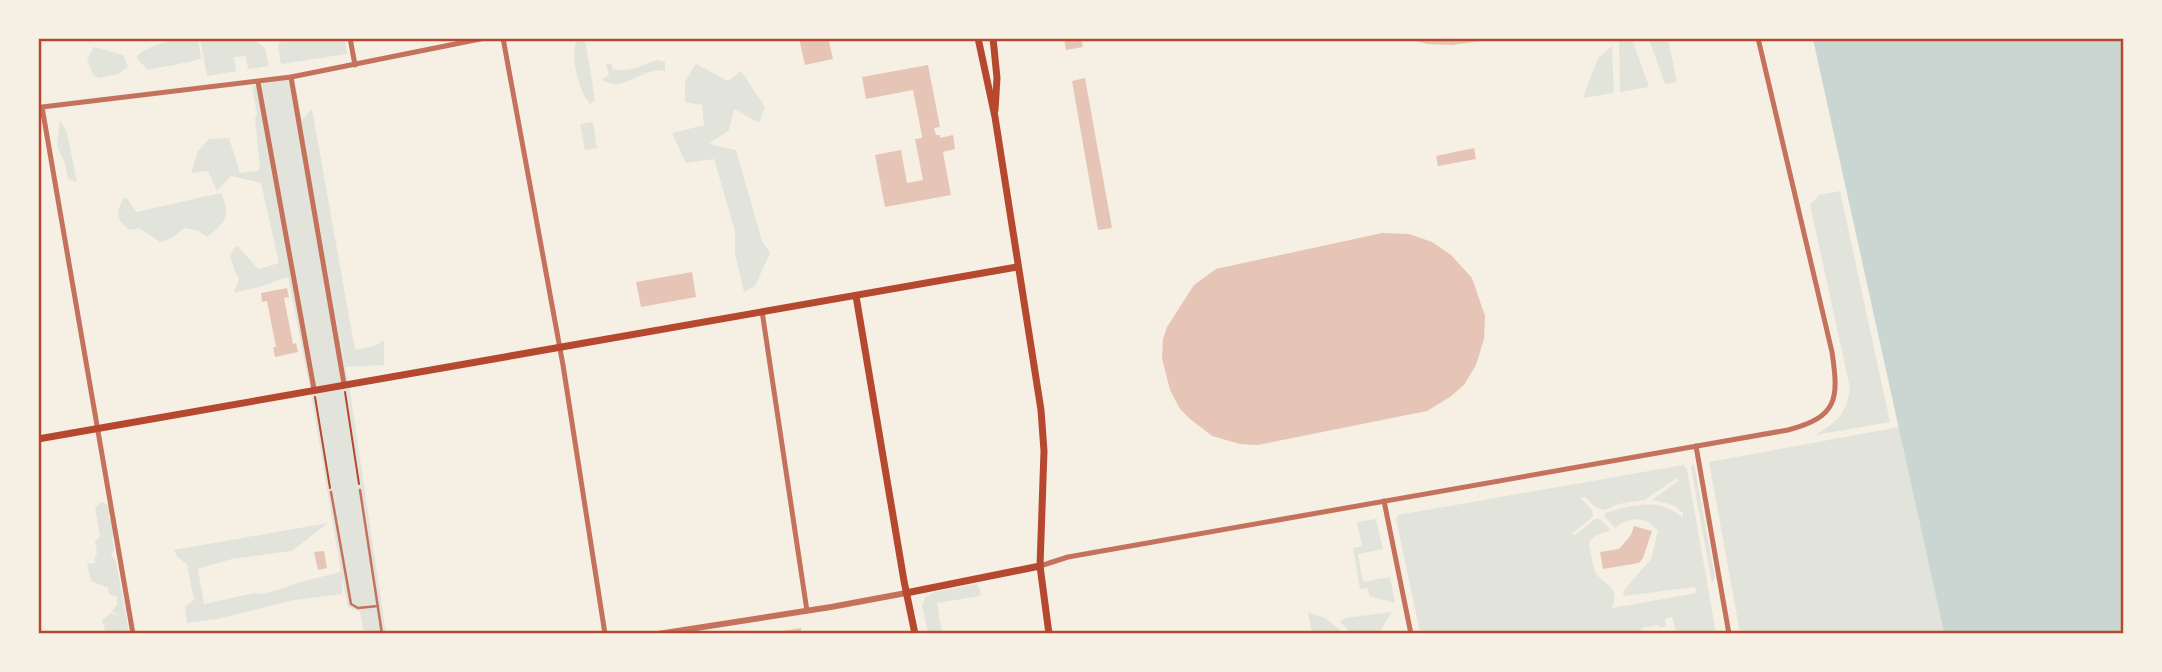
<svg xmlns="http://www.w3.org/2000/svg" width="2162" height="672" viewBox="0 0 2162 672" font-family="'Fira Sans Condensed',sans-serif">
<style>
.green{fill:#e2e4dc;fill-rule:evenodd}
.water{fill:#c9d6d2}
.building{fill:#e6c5b7}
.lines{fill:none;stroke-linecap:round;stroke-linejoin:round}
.path{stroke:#b5482f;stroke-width:2}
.service{stroke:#c5725c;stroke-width:2.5}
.minor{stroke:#c5725c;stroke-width:5}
.tertiary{stroke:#c5725c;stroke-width:6}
.secondary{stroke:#b5482f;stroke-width:7}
.neatline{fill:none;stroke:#b5482f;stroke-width:2.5}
</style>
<rect width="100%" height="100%" fill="#f6efe4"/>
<g class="green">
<path d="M198,38L201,58C195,62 160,67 148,70L139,61L137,56C151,43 179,38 198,38Z"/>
<path d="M577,38L585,39L595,100L590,104C578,91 570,55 577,38Z"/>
<polygon points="1619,38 1632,39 1649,87 1620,92"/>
<polygon points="200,39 253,39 265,48 269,66 248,69 246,56 234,57 236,71 207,76"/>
<polygon points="284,39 345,39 347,54 281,64 278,45"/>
<polygon points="1649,39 1668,39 1677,82 1665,84"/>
<polygon points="1612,46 1614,93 1583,98 1598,58"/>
<polygon points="94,47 123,55 128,66 119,74 98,78 93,74 87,60"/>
<path d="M657,60L665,62V71C642,66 624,94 602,80L609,75L606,65L611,63L613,69C630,73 642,65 657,60Z"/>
<polygon points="696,64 728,81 741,71 765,107 759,123 734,109 729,130 709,144 736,150 762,241 770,253 755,286 744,292 735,254 735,231 714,159 686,163 672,133 704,125 702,105 685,102 685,81"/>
<polygon points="294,78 302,120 312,109 355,350 375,346 384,340 384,365 346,367 326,262 350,391 386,633 364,633 360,612 348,607 342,578 342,594 294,600 217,619 187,623 185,606 194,600 187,564 178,558 174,550 328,523 292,551 232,559 198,569 204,604 254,593 264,594 308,580 341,572 311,394 288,277 263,286 234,293 239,278 236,274 230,256 234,248 238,246 258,269 279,263 261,183 231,176 217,191 208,171 191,173 198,151 209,139 229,138 240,173 257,171 260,168 255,119 257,114 252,86"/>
<polygon points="60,120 67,133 77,182 68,179 65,163 57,146"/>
<polygon points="593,122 597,148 585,150 580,124"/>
<path d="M1840,191L1890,422L1815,435C1837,422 1846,415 1850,388L1810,205L1819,195Z"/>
<path d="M221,193C232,215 225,223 207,237L199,231L185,228L170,239L160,242L139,228L130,230C116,220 115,212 124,198L128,199L136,212Z"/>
<polygon points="1899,427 1944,633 1740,633 1709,462"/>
<polygon points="1694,464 1715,577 1712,583 1691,468"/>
<path d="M1683,465L1687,469L1716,633H1676L1672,617L1665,619L1666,626L1660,628L1659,625L1642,628V630L1633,633H1420L1396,519L1398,515ZM1677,478L1678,481L1652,500L1673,505L1683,513V518C1660,497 1633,505 1605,513V517L1615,528C1630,516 1646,516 1658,531L1651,559L1626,588L1623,592L1624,596L1695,587L1696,593L1612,608C1621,582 1601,587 1594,569C1592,561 1591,553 1589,545L1590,541L1595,536L1611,530L1600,519H1595L1574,536L1573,533L1593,517L1592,510L1581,498L1585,497L1595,507L1604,510L1619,504L1644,500Z"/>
<polygon points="101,502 109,505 111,512 108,517 112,520 115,533 112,538 114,549 111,555 116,561 129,633 106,633 102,620 111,613 120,617 112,611 117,605 117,597 109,594 108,588 91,581 87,564 96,563 94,559 97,553 95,542 100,536 95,508"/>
<polygon points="1376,519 1383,549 1358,554 1363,582 1390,577 1395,603 1369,596 1368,588 1360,589 1353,548 1362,546 1357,522"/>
<polygon points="977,584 981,592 980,596 937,603 942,633 928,633 922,606 925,597 935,592"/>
<polygon points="1308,612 1325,618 1344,633 1312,633"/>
<polygon points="1392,612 1379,633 1352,633 1340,622 1345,618"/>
</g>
<polygon class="water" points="1813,39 2123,39 2123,633 1944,633"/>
<g class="building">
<polygon points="799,38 828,38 833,59 805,65"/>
<polygon points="1064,38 1081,38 1083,47 1066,50"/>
<polygon points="1403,38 1488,38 1488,40 1452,45 1428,44"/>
<polygon points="928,65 940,127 934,128 936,135 940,135 940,138 953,135 955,149 943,152 951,195 885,207 875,155 901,150 907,183 923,180 915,139 922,138 922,136 913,90 866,99 862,77"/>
<polygon points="1085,78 1112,228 1098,230 1072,81"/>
<polygon points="1474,148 1476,159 1438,166 1436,156"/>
<polygon points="1382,233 1409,234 1432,242 1451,255 1472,278 1485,316 1484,339 1476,365 1464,385 1450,397 1427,411 1258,445 1240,444 1212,436 1189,418 1180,409 1170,390 1162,358 1163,339 1167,327 1194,285 1216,269"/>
<polygon points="692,272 696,297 641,307 636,282"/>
<polygon points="287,288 289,297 284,298 293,344 296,343 298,352 275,357 273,347 276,347 267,301 262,302 261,293"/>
<polygon points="1634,526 1652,531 1643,558 1639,563 1603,569 1600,552 1619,549 1631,535"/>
<polygon points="324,551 327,568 318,570 314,552"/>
<polygon points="801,628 801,634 777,634 777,632"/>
</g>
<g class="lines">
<g class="path">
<polyline points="345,392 359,484"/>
<polyline points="315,397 330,488"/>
</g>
<g class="service">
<polyline points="360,490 382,634"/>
<polyline points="331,492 351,604 358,608 378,606"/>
</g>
<g class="minor">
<polyline points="350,38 355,65"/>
<polyline points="503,38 563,365 605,634"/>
<polyline points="291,77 344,384"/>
<polyline points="258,82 314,389"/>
<polyline points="762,311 807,611"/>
<polyline points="1696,446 1729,634"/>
<polyline points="1384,501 1411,634"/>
<path d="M1040,566L1068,557L1788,430C1838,417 1839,399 1832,352L1758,38"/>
<polyline points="133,634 42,107 291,77 485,38"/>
</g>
<polyline class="tertiary" points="658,634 831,607 906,593"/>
<g class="secondary">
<polyline points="978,38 995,117 1041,410 1044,451 1040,566 1049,634"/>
<polyline points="993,38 997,78 995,110"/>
<polyline points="856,296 904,581 915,634"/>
<polyline points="38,439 1017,267"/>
<polyline points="906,593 1040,566"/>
</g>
</g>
<rect width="2162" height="672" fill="none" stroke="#f6efe4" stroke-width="80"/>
<rect x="40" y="40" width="2082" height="592" class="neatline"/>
</svg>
